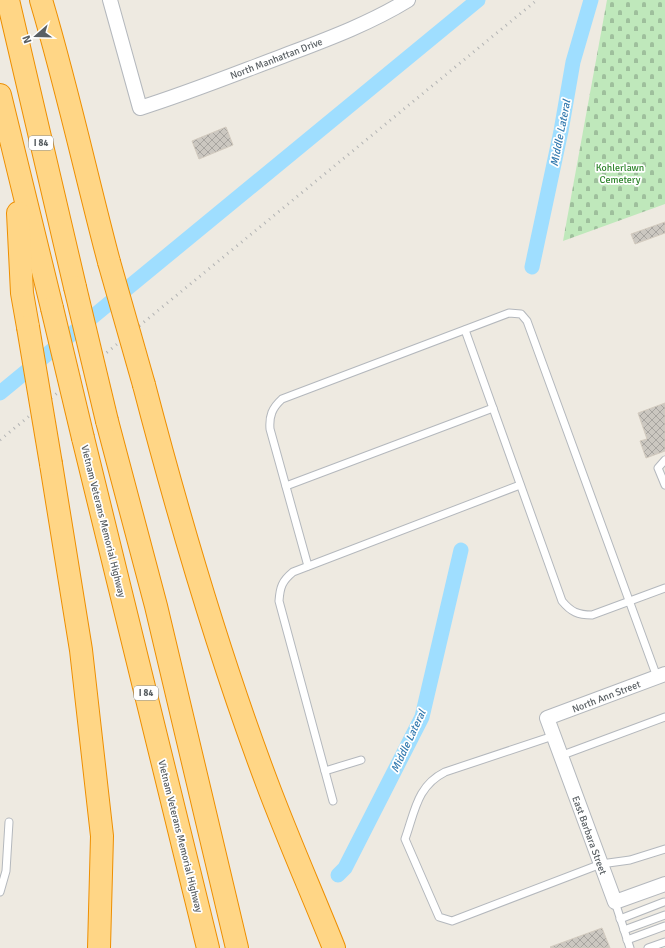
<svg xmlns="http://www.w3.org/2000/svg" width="665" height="948" viewBox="0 0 665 948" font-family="Signika,sans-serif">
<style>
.cemetery{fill:url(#cemetery-stones)}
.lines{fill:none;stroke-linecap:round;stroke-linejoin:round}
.canal{stroke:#9fdeff;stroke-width:15}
.building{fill:url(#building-cross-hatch);stroke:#d3cbbf}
.lane-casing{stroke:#b4b8bd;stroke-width:9}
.street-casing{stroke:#b4b8bd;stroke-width:16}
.highway-casing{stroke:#ee8f00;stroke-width:24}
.lane{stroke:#fff;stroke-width:7}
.street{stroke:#fff;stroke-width:14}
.highway{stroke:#ffd686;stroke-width:22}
.rail{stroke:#b3b4b4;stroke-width:3;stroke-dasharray:1 5;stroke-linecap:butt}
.highway-bridge-casing{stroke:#ee8f00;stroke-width:24;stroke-linecap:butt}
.highway-bridge{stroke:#ffd686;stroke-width:22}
.labels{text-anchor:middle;stroke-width:3.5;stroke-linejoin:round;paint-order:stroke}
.shield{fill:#fff;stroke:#8b8f92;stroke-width:1}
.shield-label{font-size:9px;font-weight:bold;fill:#595f63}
.street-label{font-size:10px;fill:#595f63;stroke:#fff}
.park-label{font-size:10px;fill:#31862e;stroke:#fff}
.water-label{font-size:11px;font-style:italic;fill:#337aaf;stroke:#fff}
</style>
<defs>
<pattern id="cemetery-stones" width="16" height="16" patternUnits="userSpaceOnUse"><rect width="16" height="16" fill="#bfe8bb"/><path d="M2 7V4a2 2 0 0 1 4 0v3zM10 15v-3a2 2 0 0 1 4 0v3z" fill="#9ebf9c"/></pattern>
<pattern id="building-cross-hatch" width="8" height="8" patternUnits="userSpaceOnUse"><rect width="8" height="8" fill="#cbc7c0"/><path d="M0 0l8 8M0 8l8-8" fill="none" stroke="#a8a5a0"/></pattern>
</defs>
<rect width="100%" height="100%" fill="#eeeae1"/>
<polygon class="cemetery" points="607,0 665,0 665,204 563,241"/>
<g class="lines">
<g class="canal">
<polyline points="532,267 561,131 573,62 591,0"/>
<polyline points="0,393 478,0"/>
<polyline points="338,875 345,868 422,717 461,550"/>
</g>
</g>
<g class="building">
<polygon points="226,127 233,145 199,159 192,141"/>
<polygon points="665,222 665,233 635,244 631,234"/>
<polygon points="665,403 665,451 646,458 640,441 647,439 638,413"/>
<polygon points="602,928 610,948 551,948 550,947"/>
</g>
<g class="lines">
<defs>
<g id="lane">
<path d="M465,330L562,601C571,612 578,615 592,615L665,588"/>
<polyline points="665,460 658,468 665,485"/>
<polyline points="286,486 493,408"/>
<path d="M308,566L270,429C269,416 272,408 282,399L509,313L521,314L527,321L657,677"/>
<path d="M553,736L445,772C417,786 415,811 405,839L439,917L452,921L601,864L630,860L665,849"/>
<polyline points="560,756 665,717"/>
<polyline points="325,771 361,760"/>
<path d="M333,801L279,601C280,587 282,581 293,572L520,485"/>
<polyline points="0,892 6,871 9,822"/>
<polyline points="615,902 630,948"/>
<polyline points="620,919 664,902"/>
<polyline points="624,930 665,915"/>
<polyline points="627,940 665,926"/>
<polyline points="648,948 665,942"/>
</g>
<g id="street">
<path d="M110,0L140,108C188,93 235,74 283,56C325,40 369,24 408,0"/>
<polyline points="665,674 547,718 615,902 665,884"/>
</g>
<g id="highway">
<polyline points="8,0 75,287"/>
<path d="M41,0C67,87 86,175 109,262"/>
<polyline points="0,95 52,308"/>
<polyline points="18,213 22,293 28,327"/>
<path d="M144,385C179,519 218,653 267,783C288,839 312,893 334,948"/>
<polyline points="107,421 156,606 237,948"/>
<polyline points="83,438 208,948"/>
<polyline points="51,464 81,650 102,836 99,948"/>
</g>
</defs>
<use href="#lane" class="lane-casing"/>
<use href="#street" class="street-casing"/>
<use href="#highway" class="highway-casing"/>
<use href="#lane" class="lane"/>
<use href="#street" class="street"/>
<use href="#highway" class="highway"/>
<polyline class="rail" points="0,440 537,0"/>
<defs>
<g id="highway-bridge">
<polyline points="109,262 144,385"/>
<polyline points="75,287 107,421"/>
<polyline points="52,308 83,438"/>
<polyline points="28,327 51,464"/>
</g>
</defs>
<use href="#highway-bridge" class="highway-bridge-casing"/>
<use href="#highway-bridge" class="highway-bridge"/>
</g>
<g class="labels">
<g class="shield">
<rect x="29" y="136" width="24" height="14" rx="3"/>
<rect x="134" y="686" width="24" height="14" rx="3"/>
</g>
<g class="shield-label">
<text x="41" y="146">I 84</text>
<text x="146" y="696">I 84</text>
</g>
<g class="street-label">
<text transform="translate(276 58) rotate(-21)" y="4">North Manhattan Drive</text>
<text transform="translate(104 521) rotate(76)" y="4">Vietnam Veterans Memorial Highway</text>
<text transform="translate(606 696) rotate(-21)" y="4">North Ann Street</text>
<text transform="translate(590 835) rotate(70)" y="4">East Barbara Street</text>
<text transform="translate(181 836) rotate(76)" y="4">Vietnam Veterans Memorial Highway</text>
</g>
<g class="park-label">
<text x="620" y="171">Kohlerlawn<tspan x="620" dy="12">Cemetery</tspan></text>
</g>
<g class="water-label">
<text transform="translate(560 133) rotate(-79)" y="4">Middle Lateral</text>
<text transform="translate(408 741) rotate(-65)" y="4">Middle Lateral</text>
</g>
</g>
<g transform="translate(36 36) rotate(250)" stroke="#ffffff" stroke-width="3" paint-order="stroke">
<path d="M0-3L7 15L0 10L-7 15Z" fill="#595f63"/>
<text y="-6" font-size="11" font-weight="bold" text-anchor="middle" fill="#595f63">N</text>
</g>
</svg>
